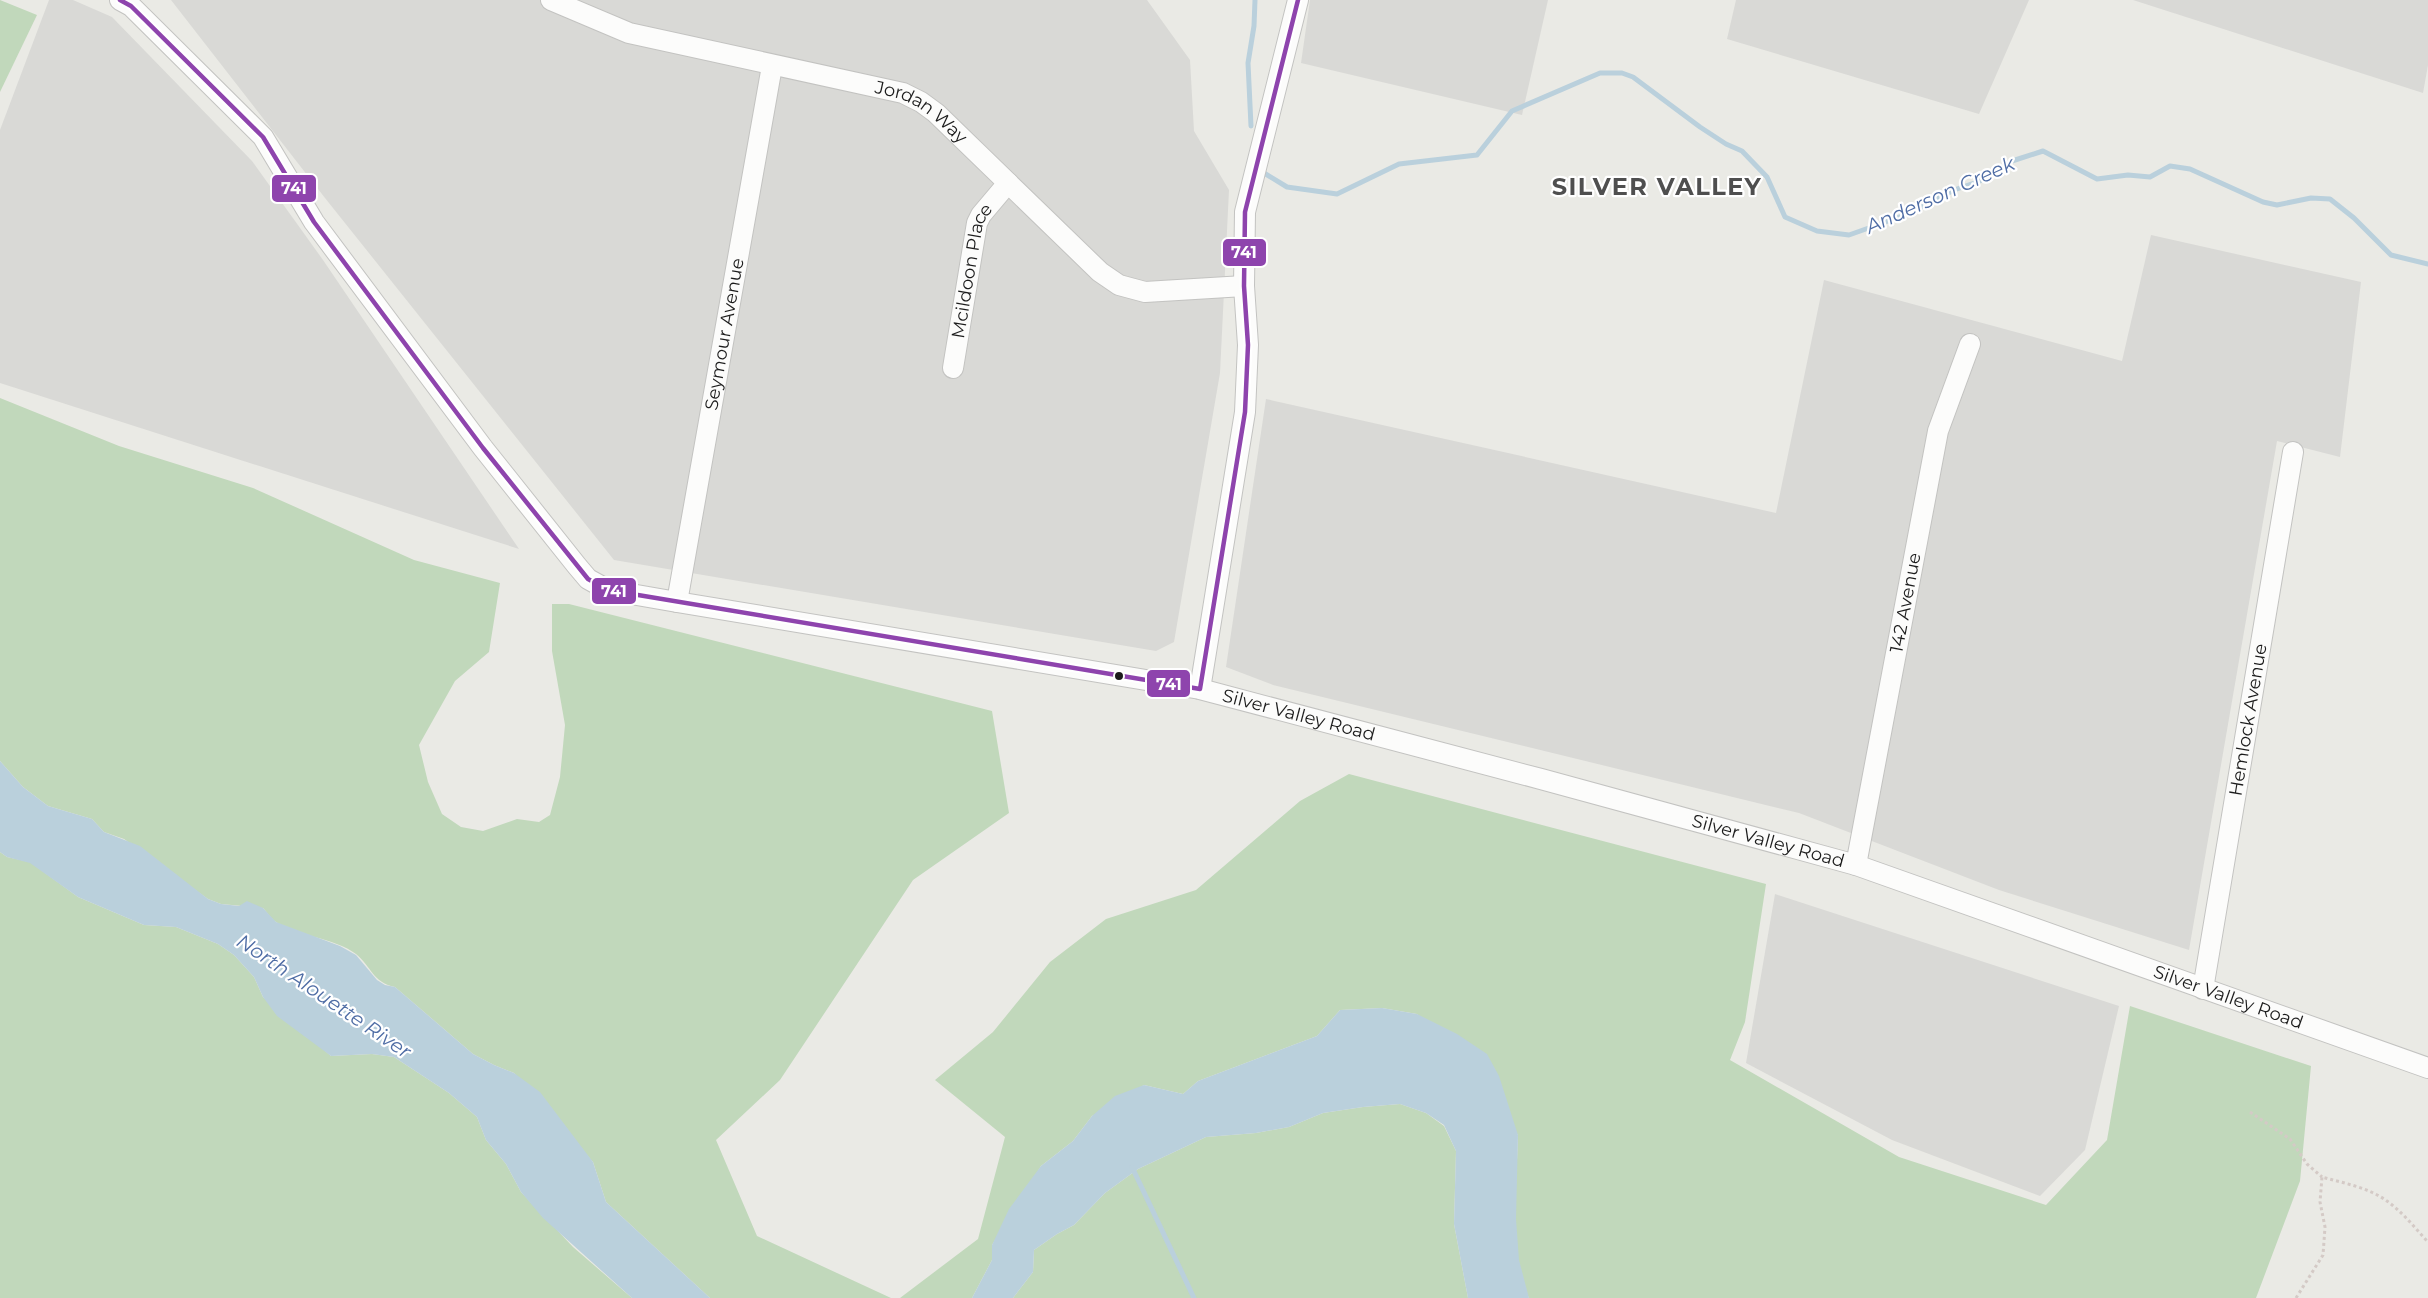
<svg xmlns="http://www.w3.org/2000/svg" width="2428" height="1298" viewBox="0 0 2428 1298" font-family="Montserrat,sans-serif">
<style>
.residential{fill:#d9d9d6}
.forest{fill:#c1d8bb}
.water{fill:#bad0dc}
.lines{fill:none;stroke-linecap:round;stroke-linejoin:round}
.stream{stroke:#bad0dc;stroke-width:5}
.minor-casing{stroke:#c3c3c1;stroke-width:22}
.path{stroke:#d4cac6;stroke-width:3;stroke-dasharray:3 3;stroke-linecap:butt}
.minor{stroke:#fcfcfb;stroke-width:20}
.bus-1-casing{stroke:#fff;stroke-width:9}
.bus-1{stroke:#8e44ad;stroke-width:4.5}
.bus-dot{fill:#1c1c1c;stroke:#fff;stroke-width:2}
.labels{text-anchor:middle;stroke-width:4.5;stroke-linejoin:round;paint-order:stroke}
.street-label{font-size:18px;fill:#1c1c1c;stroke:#fff}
.water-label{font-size:20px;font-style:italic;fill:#4f6da5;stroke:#fff}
.district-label{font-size:24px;font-weight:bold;letter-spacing:1.5px;fill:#4f4f4f;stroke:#fff}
.line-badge{stroke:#fff;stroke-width:2}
.badge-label{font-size:16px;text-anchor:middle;font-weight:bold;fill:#fff}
</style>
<rect width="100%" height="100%" fill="#eaeae5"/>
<g class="residential">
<polygon points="49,0 73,0 112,17 252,161 323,260 519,549 0,383 0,130"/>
<polygon points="171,0 1147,0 1190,60 1194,131 1229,190 1220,373 1174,642 1156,651 614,560 325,198"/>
<polygon points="1310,0 1548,0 1522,115 1301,63"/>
<polygon points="1736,0 2029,0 1979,114 1727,39"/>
<polygon points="2133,0 2428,0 2428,65 2423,93"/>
<polygon points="2151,235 2361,282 2340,457 2277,441 2189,950 1999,890 1799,813 1273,685 1226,667 1266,399 1776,513 1824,280 2122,361"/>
<polygon points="1775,894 2119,1006 2085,1150 2040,1196 1892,1140 1746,1063"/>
</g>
<g class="forest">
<polygon points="0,0 37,15 0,92"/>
<path d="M0,398L119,446L253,488L414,560L500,583L489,652L455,681L419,745L428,782L442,814L461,827L483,831L517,819L539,822L550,815L560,777L565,725L552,651V604H569L992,711L1009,813L913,880L780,1080L716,1140L757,1236L891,1298H710L606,1202L593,1162L514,1073L494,1065L473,1054L395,987C372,982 372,967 356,954C335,938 296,936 276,922C271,919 267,912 263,908L221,904L208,899L124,839L104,832L92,819L48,806L23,787L0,761Z"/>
<path d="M1349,774L1766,884L1745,1022L1730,1060L1899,1157L2046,1205L2107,1140L2130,1006L2311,1066L2300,1181L2256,1298H1529C1509,1261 1517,1178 1518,1135L1417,1014L1382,1008L1340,1010L1317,1036L1198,1081L1183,1094L1144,1085L1092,1116L1073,1141L1041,1166L992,1245V1260L972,1298H900L978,1239L1005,1137L935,1080L993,1032L1050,962L1106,919L1196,890L1300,801Z"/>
<polygon points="0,852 7,857 30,862 78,897 144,925 176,927 218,944 234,955 254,977 263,997 331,1056 372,1054 394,1057 449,1093 477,1117 486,1140 506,1164 521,1192 573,1247 632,1298 0,1298"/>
<polygon points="1400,1104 1426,1113 1444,1126 1456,1151 1454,1224 1468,1298 1013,1298 1033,1272 1034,1250 1057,1234 1074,1225 1105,1193 1138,1169 1206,1137 1256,1133 1289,1127 1323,1113 1363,1107"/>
</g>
<g class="water">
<polygon points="0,761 23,787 48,806 92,819 104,832 140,846 208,899 221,904 239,906 247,901 263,908 276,922 340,946 356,955 377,980 385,985 395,987 473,1054 494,1065 514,1073 540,1092 593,1162 606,1202 710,1298 632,1298 543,1218 521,1192 506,1164 486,1140 477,1117 449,1093 394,1057 372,1054 331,1056 277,1016 263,997 254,977 234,955 218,944 176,927 144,925 78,897 30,863 7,857 0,852"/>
<polygon points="1382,1008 1417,1014 1457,1034 1487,1054 1499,1076 1518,1135 1516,1219 1519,1260 1529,1298 1468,1298 1454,1224 1456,1151 1444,1125 1426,1113 1400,1104 1363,1107 1323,1113 1289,1127 1256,1133 1206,1137 1138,1169 1105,1193 1074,1225 1057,1234 1034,1250 1033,1272 1013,1298 972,1298 992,1260 992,1245 1009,1209 1041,1166 1073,1141 1092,1116 1115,1096 1144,1085 1183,1094 1198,1081 1317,1036 1340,1010"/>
</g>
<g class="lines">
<g class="stream">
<polyline points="1251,126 1248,63 1254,26 1255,0"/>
<polyline points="1264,173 1287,187 1337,194 1399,164 1477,155 1512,111 1600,73 1622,73 1633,77 1700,127 1726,144 1742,151 1767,177 1785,217 1817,231 1849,235 1908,214 1954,190 1980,181 2012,161 2043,151 2097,179 2128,175 2150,177 2170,166 2190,169 2263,202 2277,205 2311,198 2330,199 2354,218 2391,255 2428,264"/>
<polyline points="1132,1167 1194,1298"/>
</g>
<defs>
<g id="minor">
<path id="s1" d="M120,0L131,6L263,137L314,222L483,448L577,566L588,579L608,590L677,602L1200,689L1541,779L1856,865L2428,1068"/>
<path id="s2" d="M551,0L629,33L903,93L921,102L936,113L1100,272L1119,285L1145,292L1244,286"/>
<path id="s3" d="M953,368L977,223L981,215L1008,183"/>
<path id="s4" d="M677,602L772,66"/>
<polyline points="1200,689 1245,412 1248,345 1244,286 1245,212 1298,0"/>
<path id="s5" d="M1856,865L1938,431L1970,344"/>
<path id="s6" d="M2203,989L2293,452"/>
</g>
</defs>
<use href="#minor" class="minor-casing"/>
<g class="path">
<polyline points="2250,1112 2290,1139 2307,1164 2322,1177"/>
<path d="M2296,1298L2323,1255L2325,1227L2320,1202L2322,1177C2343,1183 2366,1187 2384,1199C2401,1210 2414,1227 2428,1242"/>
</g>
<use href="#minor" class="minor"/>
<defs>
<polyline id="bus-1" points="120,0 131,6 263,137 314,222 483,448 588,579 608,590 1200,689 1245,412 1248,345 1244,286 1245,212 1298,0"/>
</defs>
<use href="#bus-1" class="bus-1-casing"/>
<use href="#bus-1" class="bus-1"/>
</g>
<circle class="bus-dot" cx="1119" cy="676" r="5"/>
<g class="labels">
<g class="street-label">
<text dy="6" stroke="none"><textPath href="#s2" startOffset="390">Jordan Way</textPath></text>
<text dy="6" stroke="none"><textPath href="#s3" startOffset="99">Mcildoon Place</textPath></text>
<text dy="6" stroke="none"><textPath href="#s4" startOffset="272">Seymour Avenue</textPath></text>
<text dy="6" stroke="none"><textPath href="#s5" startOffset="267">142 Avenue</textPath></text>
<text dy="6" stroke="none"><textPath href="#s1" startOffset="1473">Silver Valley Road</textPath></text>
<text dy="6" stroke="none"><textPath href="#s6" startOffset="273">Hemlock Avenue</textPath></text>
<text dy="6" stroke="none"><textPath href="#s1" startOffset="1959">Silver Valley Road</textPath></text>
<text dy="6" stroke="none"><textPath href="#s1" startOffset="2445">Silver Valley Road</textPath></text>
</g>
<g class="water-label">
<text transform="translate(1940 195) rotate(-24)" y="7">Anderson Creek</text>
<text transform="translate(324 996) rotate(34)" y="7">North Alouette River</text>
</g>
<g class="district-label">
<text x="1657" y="195">SILVER VALLEY</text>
</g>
</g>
<g class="line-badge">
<rect x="271" y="174" width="46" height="29" rx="6" fill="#8e44ad"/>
<rect x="1222" y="238" width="45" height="29" rx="6" fill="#8e44ad"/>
<rect x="591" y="577" width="46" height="28" rx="6" fill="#8e44ad"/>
<rect x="1146" y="669" width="45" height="29" rx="6" fill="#8e44ad"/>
</g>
<g class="badge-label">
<text x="294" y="194">741</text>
<text x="1244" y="258">741</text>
<text x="614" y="597">741</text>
<text x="1169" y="690">741</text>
</g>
</svg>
